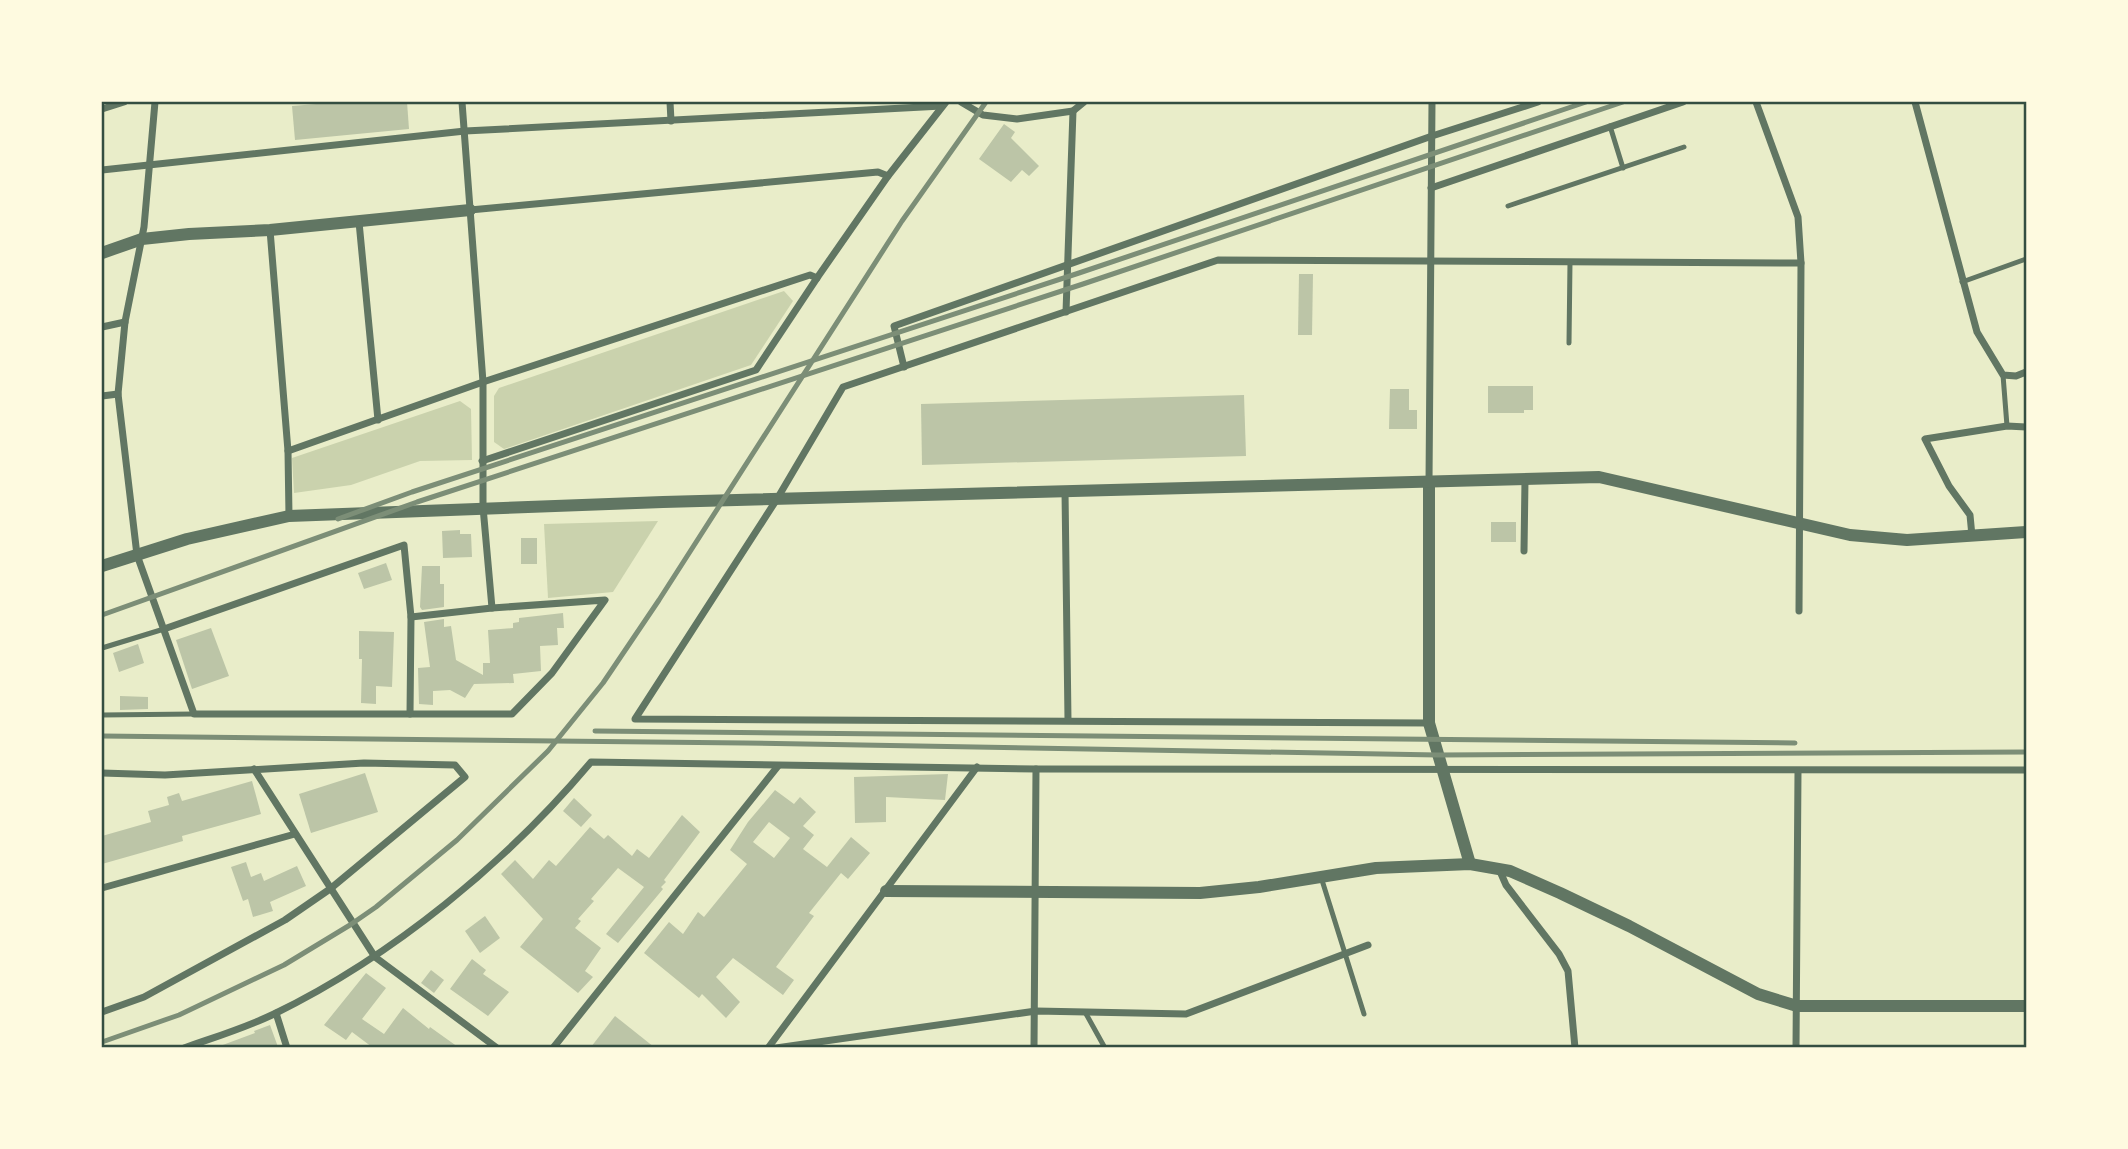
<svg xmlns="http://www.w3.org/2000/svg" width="2128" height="1149" viewBox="0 0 2128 1149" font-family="'Space Grotesk',sans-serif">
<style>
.green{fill:#cad2ad}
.building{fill:#bcc5a7;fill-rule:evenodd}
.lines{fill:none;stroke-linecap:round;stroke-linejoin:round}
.service{stroke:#617663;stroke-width:5}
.minor{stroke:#617663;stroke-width:7}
.tertiary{stroke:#617663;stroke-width:12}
.rail{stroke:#7c8e77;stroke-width:5}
.neatline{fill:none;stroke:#344e41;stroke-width:2.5}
</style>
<rect width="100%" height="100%" fill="#e9edc9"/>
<g class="green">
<polygon points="784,291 793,301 751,365 504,449 494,442 494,396 499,388"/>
<polygon points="460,401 471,409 472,460 420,461 351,485 294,493 292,458"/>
<polygon points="658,521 613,592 548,598 544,524"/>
</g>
<g class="building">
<polygon points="340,102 407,102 409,129 295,140 292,106"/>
<polygon points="1004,124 1015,132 1011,138 1039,166 1029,176 1022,170 1011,182 979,159"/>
<polygon points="1299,274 1313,274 1312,335 1298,335"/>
<polygon points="1488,386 1533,386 1533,410 1524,410 1524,413 1488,413"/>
<polygon points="1390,389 1409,389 1409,410 1417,410 1417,429 1389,429"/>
<polygon points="1244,395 1246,456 922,465 921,404"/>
<rect x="1491" y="522" width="25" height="20"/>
<polygon points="460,530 460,534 471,534 472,557 443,558 442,531"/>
<rect x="521" y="538" width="16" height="26"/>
<polygon points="386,563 392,580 364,589 358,573"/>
<polygon points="422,566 440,566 440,584 444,584 444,607 422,610 420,607"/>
<polygon points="563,613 564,628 557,628 558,645 540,646 541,671 513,674 514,683 474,684 465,698 450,690 433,691 433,705 419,704 418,668 430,667 424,622 444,619 444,627 451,626 456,660 483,675 483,663 490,663 488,630 513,628 513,623 519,622 519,618"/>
<polygon points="211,628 229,676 192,689 176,640"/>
<polygon points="359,631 394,632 392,687 376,686 376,704 361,703 362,659 359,659"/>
<polygon points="138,644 144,663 119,672 113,653"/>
<polygon points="120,696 148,697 148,709 120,710"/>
<polygon points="365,773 378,812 311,833 299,794"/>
<polygon points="948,774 945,800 886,797 886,822 855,823 854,777"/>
<polygon points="252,781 261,814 182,836 183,841 102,864 102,836 151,822 148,811 169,805 167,797 179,793 182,801"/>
<path d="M775,790L794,804L800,797L816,812L803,826L814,835L803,849L827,867L851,837L870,853L848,879L841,873L809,913L814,916L776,967L794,980L783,995L733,958L716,977L740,1002L726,1018L702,994L699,998L644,953L669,922L683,934L698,912L704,917L747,864L730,850L748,822ZM769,822L790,838L774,858L753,842Z"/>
<polygon points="574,798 592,815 581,827 563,811"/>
<polygon points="682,815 700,832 664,880 666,882 661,887 663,889 618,943 606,934 644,887 618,868 591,899 594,901 578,919 581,921 575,928 601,948 585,971 593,977 578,993 520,947 543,919 501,874 515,860 533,879 549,860 556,866 590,827 604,839 608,835 632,856 637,849 649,858"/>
<polygon points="246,862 251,877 261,873 264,881 297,866 306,886 270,902 273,911 253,917 248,899 243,901 231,867"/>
<polygon points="485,916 500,938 480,953 465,931"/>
<polygon points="472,959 486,970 483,974 509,992 488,1016 450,989"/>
<polygon points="431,970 444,980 434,993 421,983"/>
<polygon points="366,973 386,988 362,1019 384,1034 403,1008 429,1029 430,1027 458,1047 372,1047 352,1032 346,1040 324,1025"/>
<polygon points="615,1016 654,1047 591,1047"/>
<polygon points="270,1025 278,1047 220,1047 220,1046 255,1033 254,1031"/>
</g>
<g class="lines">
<g class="service">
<polyline points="1610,126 1623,168"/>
<polyline points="1508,206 1684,147"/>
<polyline points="1962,282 2026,259"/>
<polyline points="1569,343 1570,262"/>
<polyline points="2003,375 2007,426"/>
<polyline points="102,648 164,629"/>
<polyline points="102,715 194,714"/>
<polyline points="1321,877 1364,1014"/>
<polyline points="1085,1012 1105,1048"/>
</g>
<g class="minor">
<polyline points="155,102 144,227 125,322 118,394 137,555 194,714 512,714 552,673 605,600 492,608 411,617"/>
<polyline points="462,102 483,382 483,507 492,608"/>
<polyline points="670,102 671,121"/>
<polyline points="961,102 983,115 1017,119 1073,111 1084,102"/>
<polyline points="1756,102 1798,217 1801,263 1799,611"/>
<polyline points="1915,102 1977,332 2003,375 2016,376 2026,372"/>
<polyline points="102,109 124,102"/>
<polyline points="102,170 465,131 942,106"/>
<polyline points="1431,188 1683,102"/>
<polyline points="470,210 878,172 888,176 946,102"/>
<polyline points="359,222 378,420"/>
<polyline points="270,230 288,451 289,516"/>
<polyline points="1066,312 1073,111"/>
<polyline points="102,327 125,322"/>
<polyline points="904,367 894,326 1432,136 1538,102"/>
<polyline points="102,396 118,394"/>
<polyline points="288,451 483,382 810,275 817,278"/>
<polyline points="482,461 756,370 817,278 888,176"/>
<polyline points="1429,482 1432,102"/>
<polyline points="1065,491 1068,720"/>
<polyline points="1972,536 1970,515 1949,486 1925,439 2007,426 2026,427"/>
<polyline points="1524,551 1525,480"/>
<polyline points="164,629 404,545 411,617 410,714"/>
<polyline points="1429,723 635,719 777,499 843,387 1218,260 1801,263"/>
<polyline points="254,769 375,957 497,1048"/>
<polyline points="102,773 165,775 364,763 455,765 465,777 330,889 285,920 144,997 102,1012"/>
<polyline points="1499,869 1506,885 1559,954 1568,971 1575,1048"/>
<polyline points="102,888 295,834"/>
<polyline points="276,1013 287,1048"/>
<path d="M184,1048C215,1037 245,1028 274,1014C393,956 506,863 591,762L1036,769L2026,770"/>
<polyline points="553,1048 778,766"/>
<polyline points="768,1048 977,767"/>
<polyline points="776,1048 1036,1011 1186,1014 1368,945"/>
<polyline points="1034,1048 1036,769"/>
<polyline points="1796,1048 1798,771"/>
</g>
<g class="tertiary">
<polyline points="102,253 142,239 189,234 270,230 470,210"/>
<polyline points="1429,482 1429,723 1470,864"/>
<polyline points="102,566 187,539 289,516 663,502 1599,477 1850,535 1907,540 2026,532"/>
<polyline points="886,891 1200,893 1259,887 1376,868 1470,864 1510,871 1560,893 1629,926 1758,994 1797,1006 2026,1006"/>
</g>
<g class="rail">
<polyline points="338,519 412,492 1079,273 1586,102"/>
<polyline points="102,615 417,502 1083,284 1623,102"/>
<polyline points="595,731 1795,743"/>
<polyline points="102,736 745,743 1438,755 2026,752"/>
<polyline points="102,1042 179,1015 284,965 350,925 376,907 457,840 548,751 603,683 659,600 902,221 986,102"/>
</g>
</g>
<rect width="2128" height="1149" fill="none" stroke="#fefae0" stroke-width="206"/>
<rect x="103" y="103" width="1922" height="943" class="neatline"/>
</svg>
